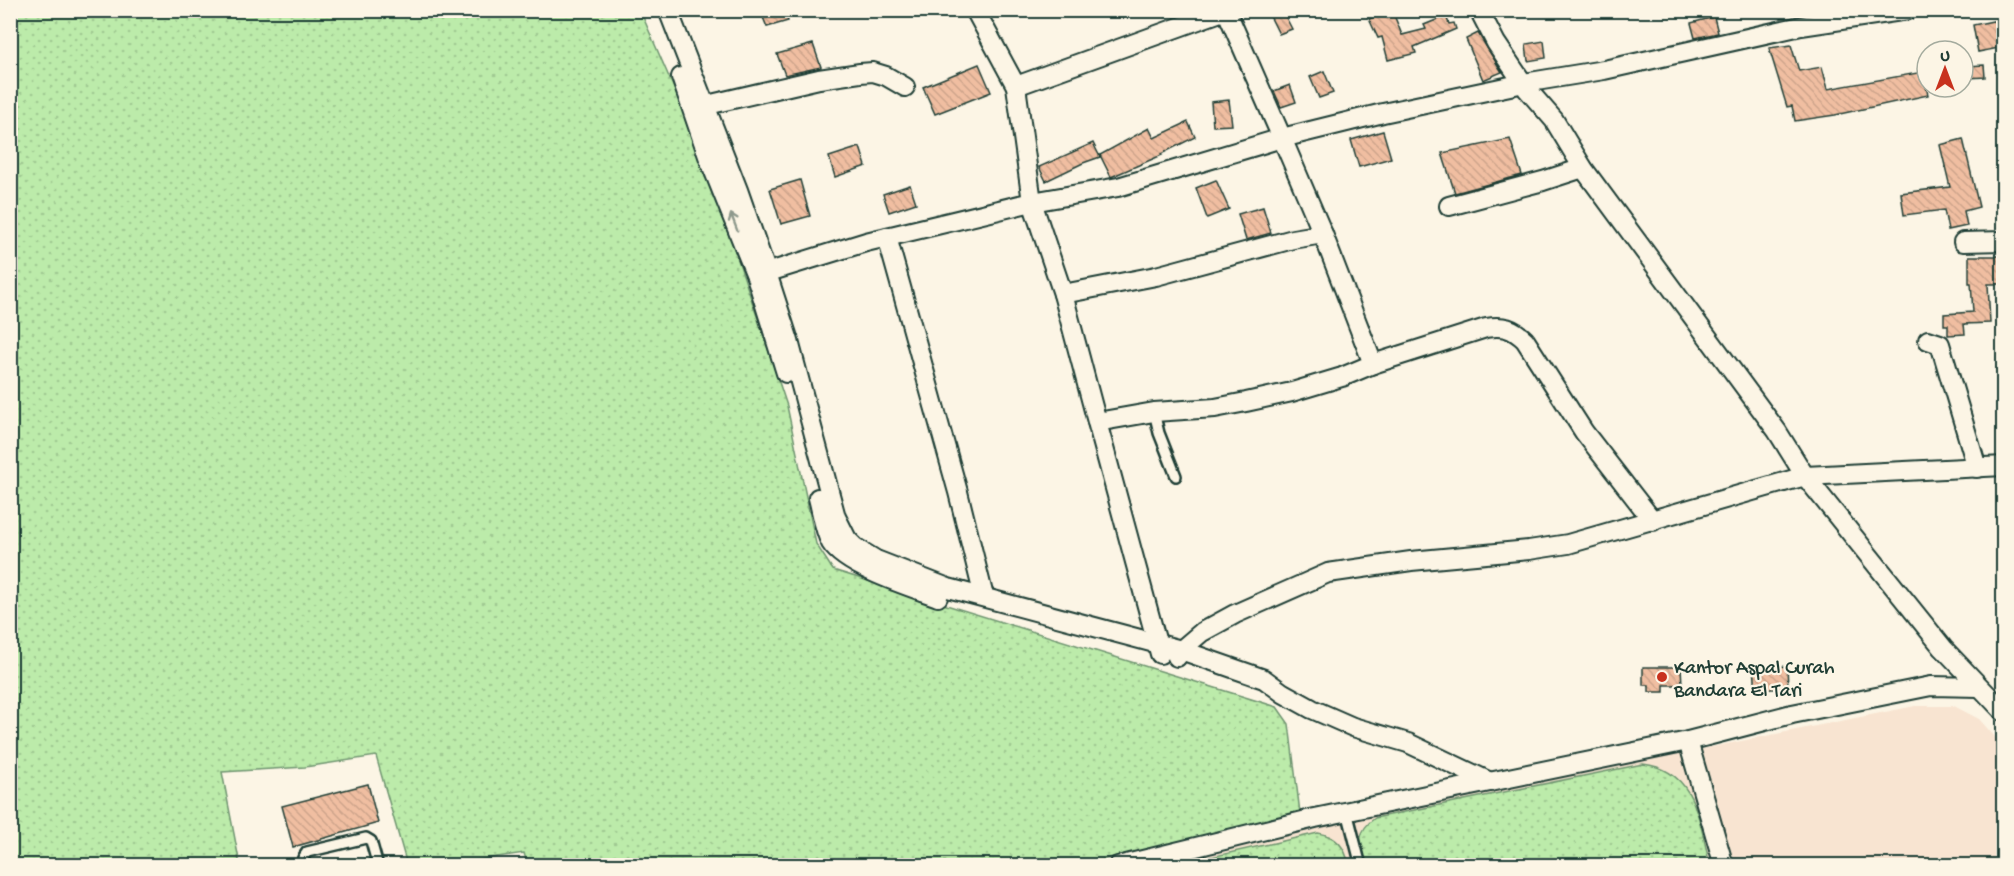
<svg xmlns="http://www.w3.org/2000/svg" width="2014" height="876" viewBox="0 0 2014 876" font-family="'Gochi Hand',sans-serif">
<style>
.built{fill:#f8e4d1}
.grass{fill:url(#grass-dots);stroke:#6e946f;stroke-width:1.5}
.building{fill:url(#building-back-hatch);stroke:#1f3d34;stroke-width:1.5}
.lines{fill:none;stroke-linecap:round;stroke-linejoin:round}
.lane-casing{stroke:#1f3d34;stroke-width:14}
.street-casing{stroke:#1f3d34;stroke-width:22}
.lane{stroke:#fcf5e5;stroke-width:9}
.street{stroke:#fcf5e5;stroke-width:18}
.oneway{stroke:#8e998c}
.poi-dot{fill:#c8321e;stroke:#fcf5e5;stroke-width:2}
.labels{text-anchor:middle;stroke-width:4.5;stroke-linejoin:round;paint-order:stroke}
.poi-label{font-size:20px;fill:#1f3d34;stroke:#fcf5e5;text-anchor:start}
</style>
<defs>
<pattern id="grass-dots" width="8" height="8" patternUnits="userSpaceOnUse" patternTransform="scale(1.5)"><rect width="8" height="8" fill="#bcebaa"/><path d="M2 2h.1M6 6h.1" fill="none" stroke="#a1ca93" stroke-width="1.8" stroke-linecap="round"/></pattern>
<pattern id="building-back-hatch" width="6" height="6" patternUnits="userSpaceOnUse" patternTransform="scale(1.5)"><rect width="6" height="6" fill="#f0bea1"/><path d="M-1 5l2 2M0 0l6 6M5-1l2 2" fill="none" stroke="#cda48b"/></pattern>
</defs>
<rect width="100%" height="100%" fill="#fcf5e5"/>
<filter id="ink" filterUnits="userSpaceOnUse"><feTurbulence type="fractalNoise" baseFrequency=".0167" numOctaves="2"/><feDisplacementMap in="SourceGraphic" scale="12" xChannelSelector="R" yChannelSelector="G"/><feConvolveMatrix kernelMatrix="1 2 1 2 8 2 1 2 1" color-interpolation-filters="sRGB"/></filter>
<g filter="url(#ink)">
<polygon class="built" points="1915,706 1954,706 1979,719 2003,746 2003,865 1165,866 1360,818"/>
<g class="grass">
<polygon points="640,10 704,158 787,406 816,544 833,570 1277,707 1289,724 1300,813 1080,865 528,866 524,853 446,865 407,865 376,756 305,767 222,772 240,865 11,866 11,11"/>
<path d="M1643,764C1697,770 1699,823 1710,865H1363C1359,846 1356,831 1375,818Z"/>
<path d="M1318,833C1337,836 1345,847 1349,865H1176Z"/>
</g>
<g class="building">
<polygon points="760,10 784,10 788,21 767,27"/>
<polygon points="1267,10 1282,10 1292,29 1279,34"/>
<polygon points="1390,10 1392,10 1402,35 1426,29 1424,25 1446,16 1449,24 1454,23 1456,29 1414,47 1416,53 1388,60 1382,37 1378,38 1369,19"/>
<polygon points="1714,17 1718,33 1695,38 1691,23"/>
<polygon points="1998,20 2004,47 1978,52 1973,25"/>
<polygon points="1478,33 1502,72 1483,80 1466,39"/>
<polygon points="1544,41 1546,58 1528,61 1526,44"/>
<polygon points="813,44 821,67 785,75 777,54"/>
<polygon points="1791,45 1799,71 1822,67 1828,89 1923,72 1928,95 1835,115 1795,121 1792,106 1787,107 1769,48"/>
<polygon points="979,64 991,92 935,114 923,87"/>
<polygon points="1984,65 1985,77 1968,78 1967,66"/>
<polygon points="1324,71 1333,93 1319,98 1310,77"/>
<polygon points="1290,85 1296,102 1281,107 1274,91"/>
<polygon points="1229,100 1232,125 1213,126 1211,102"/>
<polygon points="1188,122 1195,137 1161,154 1162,155 1111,177 1100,155 1149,128 1154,138"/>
<polygon points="1383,131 1391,158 1359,167 1351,140"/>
<polygon points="1510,139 1522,175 1455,193 1442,153"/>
<polygon points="1963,139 1979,207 1964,211 1967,226 1948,230 1944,210 1904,215 1901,193 1950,187 1940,145"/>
<polygon points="1093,143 1100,157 1083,163 1046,181 1039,167"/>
<polygon points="860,147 866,166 835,177 829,157"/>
<polygon points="800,180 810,216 781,224 770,189"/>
<polygon points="1216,180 1229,209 1207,218 1196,188"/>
<polygon points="910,185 916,203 889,212 883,194"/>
<polygon points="1263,207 1271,233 1246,240 1238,214"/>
<polygon points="1969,256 2001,256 2001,284 1988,284 1990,323 1964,324 1965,334 1948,335 1948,325 1944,325 1944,314 1973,312 1971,283 1969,283"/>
<polygon points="1787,666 1788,688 1756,690 1754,668"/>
<polygon points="1643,667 1681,667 1682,685 1664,685 1664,692 1649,692 1649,685 1643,685"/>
<polygon points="368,784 378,823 293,847 282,806"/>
</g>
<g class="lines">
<defs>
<g id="lane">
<polyline points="1154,412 1159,433 1176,476"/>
<polyline points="1347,811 1361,866"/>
<polyline points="305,866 303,858 307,852 366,838 371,841 378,866"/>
</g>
<g id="street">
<polyline points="668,10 738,190 767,273 789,341 836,517 847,539 855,547 876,560 948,588 1181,650 1264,679 1283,693 1312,709 1353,727 1408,743 1490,782"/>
<polyline points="975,10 1016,86 1032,202 1118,187 1282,138 1226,10"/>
<polyline points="1479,10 1496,43 1527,89 1554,120 1583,168 1777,431 1805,476 1943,648 2004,712"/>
<polyline points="681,77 709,159 756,276 786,373"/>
<polyline points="1016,86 1226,10"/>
<polyline points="694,108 819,79 860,73 873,72 886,76 905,87"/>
<polyline points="1449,206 1543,181 1583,168"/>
<polyline points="887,237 958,492 984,597"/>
<polyline points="1963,242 2004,241"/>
<polyline points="756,276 866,242 1032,202 1063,294 1097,422 1154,412 1215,408 1246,402 1292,392 1342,377 1373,364 1323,234 1282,138 1383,113 1524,83 1604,70 1801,26 1908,10"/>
<polyline points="1063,294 1156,276 1293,239 1323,234"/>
<polyline points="1928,340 1940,344 1977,468"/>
<path d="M1373,364L1486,328C1503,325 1513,328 1525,340L1584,432L1653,521"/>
<polyline points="1097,422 1160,654"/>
<path d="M818,498C822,513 824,530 831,543C846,567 911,587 938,597"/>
<polyline points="1177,657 1181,650 1202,632 1235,614 1328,573 1411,561 1529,550 1568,544 1805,476 2004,466"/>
<polyline points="1688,741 1724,866"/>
<polyline points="1118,866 1315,818 1688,741 1792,714 1931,686 1979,687"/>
</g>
</defs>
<use href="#lane" class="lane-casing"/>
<use href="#street" class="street-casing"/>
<use href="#lane" class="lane"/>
<use href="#street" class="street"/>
</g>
<defs><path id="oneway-shaft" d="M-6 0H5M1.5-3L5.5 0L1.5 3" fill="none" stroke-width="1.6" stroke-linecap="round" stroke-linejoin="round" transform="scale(1.5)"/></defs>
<use class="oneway" href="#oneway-shaft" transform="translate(734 222) rotate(-111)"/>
</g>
<circle class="poi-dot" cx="1662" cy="677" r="6"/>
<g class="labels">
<g class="poi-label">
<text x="1674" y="673">Kantor Aspal Curah<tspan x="1674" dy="23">Bandara El Tari</tspan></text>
</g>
</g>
<rect width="2014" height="876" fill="none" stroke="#fcf5e5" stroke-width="36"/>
<rect x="18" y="18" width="1978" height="840" fill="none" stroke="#1f3d34" stroke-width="2" filter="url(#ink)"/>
<g transform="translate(1945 69)"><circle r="28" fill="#fcf5e5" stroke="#a4ab9e" stroke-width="1.5"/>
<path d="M0-4.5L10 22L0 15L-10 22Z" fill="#c8321e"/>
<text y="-9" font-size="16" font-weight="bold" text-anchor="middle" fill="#1f3d34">U</text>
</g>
</svg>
